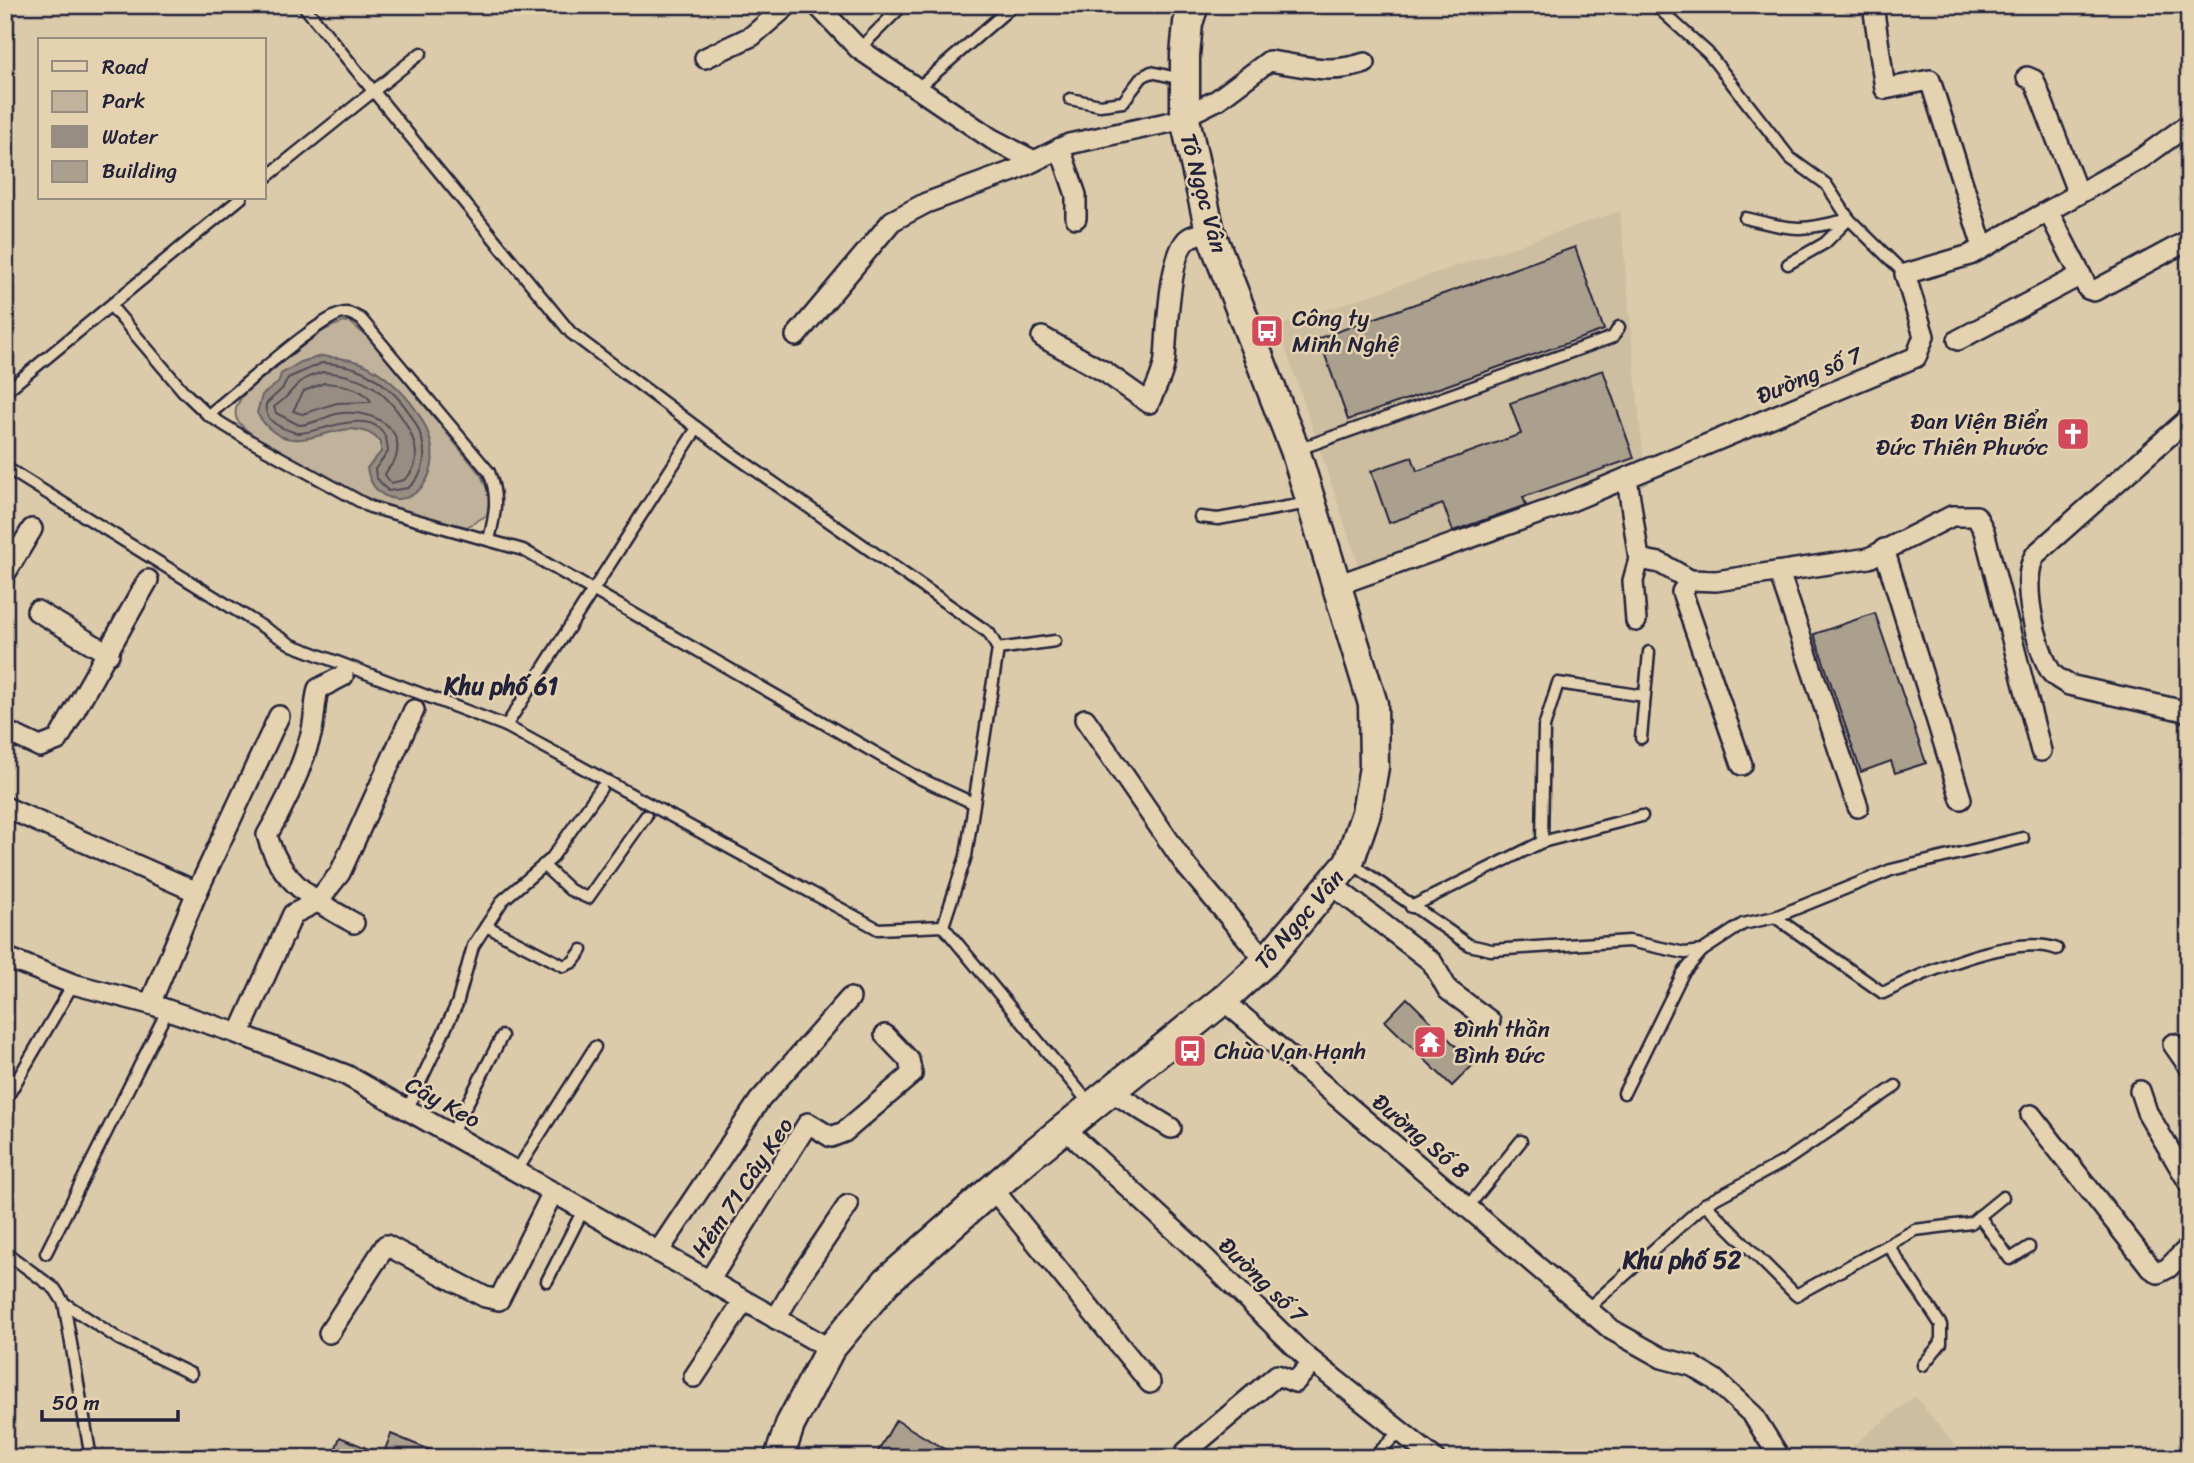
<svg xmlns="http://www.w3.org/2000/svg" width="2194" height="1463" viewBox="0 0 2194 1463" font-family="Sriracha,sans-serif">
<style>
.built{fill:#cdbea2}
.green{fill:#c1b29b;stroke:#726a6b;stroke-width:2}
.water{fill:#988d82;stroke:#696266;stroke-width:2}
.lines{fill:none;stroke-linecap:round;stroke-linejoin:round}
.shore{stroke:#514d57;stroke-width:2}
.building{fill:#ab9f8e;stroke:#22223b;stroke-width:2}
.lane-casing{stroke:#22223b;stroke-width:15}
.street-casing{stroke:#22223b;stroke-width:24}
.secondary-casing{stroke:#22223b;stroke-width:33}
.lane{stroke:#e4d2b0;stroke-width:10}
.street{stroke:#e4d2b0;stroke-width:19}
.secondary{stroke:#e4d2b0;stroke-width:28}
.labels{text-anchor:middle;stroke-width:5;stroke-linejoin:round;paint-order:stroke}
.street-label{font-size:23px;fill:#22223b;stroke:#e4d2b0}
.poi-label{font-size:23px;fill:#22223b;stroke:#e4d2b0;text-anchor:start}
.neighbourhood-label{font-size:24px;font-weight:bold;fill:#22223b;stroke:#e4d2b0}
</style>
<rect width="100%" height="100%" fill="#dccbab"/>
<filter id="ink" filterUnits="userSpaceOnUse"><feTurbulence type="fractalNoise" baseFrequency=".0143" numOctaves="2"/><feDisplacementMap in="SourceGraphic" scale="14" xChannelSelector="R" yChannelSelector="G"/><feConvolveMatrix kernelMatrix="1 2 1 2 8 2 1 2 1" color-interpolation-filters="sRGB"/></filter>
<g filter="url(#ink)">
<g class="built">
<polygon points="1620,211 1644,465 1361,572 1278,326"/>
<polygon points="1915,1396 1965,1458 1837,1458"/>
</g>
<path class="green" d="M349,321L372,341L481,475L490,496L487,515L467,527C435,520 401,511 370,499C348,491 240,436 236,417C232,398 257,383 269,373C294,353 318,327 349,321Z"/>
<path class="water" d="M321,356C335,358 350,358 363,364C399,379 446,434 429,475C414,510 373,506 367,468L381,452V442C342,402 294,475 257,413L262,395L278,383L281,374L301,362Z"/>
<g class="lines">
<g class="shore">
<path d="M322,363C334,364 348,365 359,370C399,385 451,453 408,488L388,491L376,477L375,469L388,452C386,397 322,434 297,433C283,429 263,422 266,404L283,388L288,378Z"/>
<path d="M323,372C342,374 359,377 375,388C398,406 435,455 404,480L391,483L385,475C387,468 394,464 396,457C406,422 362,408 336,414C324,417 312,425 299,425L276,413L274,407C298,391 290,381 323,372Z"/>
<path d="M324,383C339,384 364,387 371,402L337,403L302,414L293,411L304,391Z"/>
</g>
</g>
<g class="building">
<polygon points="1575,247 1604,330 1348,420 1319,338"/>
<polygon points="1603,370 1634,458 1523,497 1526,505 1453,531 1443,504 1389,523 1371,471 1412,457 1417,471 1521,434 1510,403"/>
<polygon points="1875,613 1926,763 1895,773 1891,761 1861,772 1814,634"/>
<polygon points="1407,998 1474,1064 1452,1086 1385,1021"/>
<polygon points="896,1420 959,1458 874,1458"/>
<polygon points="391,1434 449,1458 332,1458 340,1437 383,1455"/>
</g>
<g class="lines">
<defs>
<g id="lane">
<polyline points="303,5 571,333 728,451 989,633 998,649 966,856 943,926 1090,1104"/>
<polyline points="1655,5 1708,53 1790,158 1826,184 1849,219 1905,274"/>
<polyline points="859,49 903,5"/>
<polyline points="918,88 1009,9"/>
<polyline points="1070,99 1100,105 1123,102 1142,77 1151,72 1181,79"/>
<polyline points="264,179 421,53"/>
<path d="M1745,218C1795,230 1799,232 1849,219"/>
<polyline points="1788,264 1825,243 1849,219"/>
<polyline points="111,306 184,392 208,415 245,438 370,507 523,550 919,778 973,803"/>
<polyline points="5,392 241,198"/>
<path d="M208,415C231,398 326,310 346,313C351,313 357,317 361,319L489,472C499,497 495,515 489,540"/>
<polyline points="1296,450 1613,337 1619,327"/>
<polyline points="5,467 292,645 506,726 697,428"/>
<polyline points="1200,517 1218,519 1309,503"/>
<polyline points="998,649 1055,641"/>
<polyline points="506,726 878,929 943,926"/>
<polyline points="1641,738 1649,652"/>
<polyline points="1542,842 1642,816"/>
<path d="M1350,862L1469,945L1491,950L1629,941L1685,953L1702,951L1743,924L1775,917L1883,993C1922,973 2015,933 2057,949"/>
<polyline points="543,865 570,890 588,898 646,816"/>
<polyline points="1411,907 1542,842 1544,727 1558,683 1644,696"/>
<polyline points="1775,917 1891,870 2023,838"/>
<polyline points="486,926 564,966 573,962 582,950"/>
<polyline points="1624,1093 1683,973 1702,951"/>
<polyline points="5,1101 73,984"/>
<polyline points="407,1110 457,1004 473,946 503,900 551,859 601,788"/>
<polyline points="451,1135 502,1036"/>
<polyline points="516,1172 595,1047"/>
<polyline points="1705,1204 1785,1161 1896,1086"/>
<polyline points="1467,1208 1521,1141"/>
<polyline points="1979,1216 2010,1259 2029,1247"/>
<polyline points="1888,1245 1941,1325 1941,1343 1923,1365"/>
<polyline points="5,1252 55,1289 64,1303 91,1458"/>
<polyline points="46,1253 167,1011"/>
<polyline points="547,1281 583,1210"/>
<polyline points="64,1303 119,1339 191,1374"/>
<polyline points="1587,1309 1705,1204 1796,1295 1915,1230 1971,1223 2003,1197"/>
<polyline points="1373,1458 1400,1431"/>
</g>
<g id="street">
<polyline points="817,5 859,49 992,139 1034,161"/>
<polyline points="1873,5 1885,89 1930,80 1983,247"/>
<polyline points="705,58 752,36 788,5"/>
<polyline points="2027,77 2034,80 2078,194"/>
<path d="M1185,116L1217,100L1269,61C1305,66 1329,75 1365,63"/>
<polyline points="1060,148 1076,195 1076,218"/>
<polyline points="2048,211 2088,289 2094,291 2189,240"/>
<polyline points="796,336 892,221 926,203 1016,170 1069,144 1185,119"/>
<path d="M1042,337L1105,372L1149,403C1155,389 1164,373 1165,358C1167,335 1169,250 1189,238C1195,234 1204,233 1210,231"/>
<polyline points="1958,340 2081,275"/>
<path d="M2189,418L2036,554C2019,578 2036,648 2051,672C2055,678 2063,681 2069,685L2189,712"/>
<polyline points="1627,478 1639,559 1633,581 1636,621"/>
<polyline points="1884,549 1961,799"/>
<polyline points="1639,559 1660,563 1690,580 1716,581 1869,558 1952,516 1976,516 1984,531 2041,751"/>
<polyline points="1779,572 1858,807"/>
<polyline points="5,574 32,529"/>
<polyline points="1690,580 1682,592 1742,765"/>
<polyline points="1337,585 1557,507 1916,357 1924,336 1905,274 1970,255 2142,158 2189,124"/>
<polyline points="37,611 109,654"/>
<path d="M343,676L318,689C314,705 315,723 310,738C300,772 285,805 267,835C280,882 313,900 354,923"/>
<polyline points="1085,719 1187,867 1266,961"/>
<polyline points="5,743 10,733 40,747 58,740 148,580"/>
<polyline points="5,807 197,892"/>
<polyline points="1331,884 1432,962 1448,990 1490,1021"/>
<polyline points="5,957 73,984 150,1004 239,1034 346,1075 830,1349"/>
<polyline points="1223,1000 1612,1330 1662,1358 1692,1366 1714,1379 1753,1415 1780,1458"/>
<polyline points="150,1004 197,892 279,716"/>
<polyline points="239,1034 293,914 317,902 340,873 414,710"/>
<polyline points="2173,1044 2189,1067"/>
<polyline points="2140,1091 2147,1112 2189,1183"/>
<polyline points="1112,1092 1171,1128"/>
<polyline points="2031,1115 2151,1268 2158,1273 2168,1268 2189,1247"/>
<polyline points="1065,1129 1206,1259 1303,1354 1434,1458"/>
<polyline points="993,1189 1150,1383"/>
<polyline points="658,1252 759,1101 850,998"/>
<polyline points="709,1281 808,1123 831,1137 844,1132 912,1074 909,1060 885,1035"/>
<polyline points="776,1319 799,1278 848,1205"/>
<polyline points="329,1333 386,1245 485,1297 499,1300 553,1192"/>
<polyline points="694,1377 744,1301"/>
<polyline points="1186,1452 1277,1375 1295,1382 1313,1362"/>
</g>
<polyline id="secondary" points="779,1458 790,1425 830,1349 887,1281 1030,1156 1223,1000 1266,961 1349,862 1366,813 1374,767 1373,704 1295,450 1210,231 1185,119 1185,55 1188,23 1194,5"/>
</defs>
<use href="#lane" class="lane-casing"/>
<use href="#street" class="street-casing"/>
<use href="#secondary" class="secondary-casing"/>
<use href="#lane" class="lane"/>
<use href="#street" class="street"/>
<use href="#secondary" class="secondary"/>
</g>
</g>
<defs>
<symbol id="bus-square" viewBox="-11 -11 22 22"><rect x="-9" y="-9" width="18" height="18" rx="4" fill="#d1495b" stroke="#e4d2b0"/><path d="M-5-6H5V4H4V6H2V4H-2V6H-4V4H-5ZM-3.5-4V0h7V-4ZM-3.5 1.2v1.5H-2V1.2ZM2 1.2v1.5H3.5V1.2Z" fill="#fff"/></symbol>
<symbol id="church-square" viewBox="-11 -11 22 22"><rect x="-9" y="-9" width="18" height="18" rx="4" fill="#d1495b" stroke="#e4d2b0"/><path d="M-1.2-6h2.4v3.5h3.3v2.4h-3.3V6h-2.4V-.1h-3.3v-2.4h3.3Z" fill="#fff"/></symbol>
<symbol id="temple-square" viewBox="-11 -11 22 22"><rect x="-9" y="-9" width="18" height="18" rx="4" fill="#d1495b" stroke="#e4d2b0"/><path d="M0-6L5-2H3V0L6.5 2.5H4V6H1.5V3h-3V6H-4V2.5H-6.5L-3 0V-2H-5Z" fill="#fff"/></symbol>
</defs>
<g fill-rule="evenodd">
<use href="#bus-square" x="1248" y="312" width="38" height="38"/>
<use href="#church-square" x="2054" y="415" width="38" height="38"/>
<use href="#temple-square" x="1411" y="1023" width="38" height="38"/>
<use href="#bus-square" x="1171" y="1032" width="38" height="38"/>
</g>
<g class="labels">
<g class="street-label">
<text transform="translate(1204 193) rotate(75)" y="8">Tô Ngọc Vân</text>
<text transform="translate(1809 375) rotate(-23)" y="8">Đường số 7</text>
<text transform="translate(1299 919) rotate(-49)" y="8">Tô Ngọc Vân</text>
<text transform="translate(443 1102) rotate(29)" y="8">Cây Keo</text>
<text transform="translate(1421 1136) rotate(40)" y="8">Đường Số 8</text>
<text transform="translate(742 1187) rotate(-56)" y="8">Hẻm 71 Cây Keo</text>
<text transform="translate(1263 1280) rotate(44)" y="8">Đường số 7</text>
</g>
<g class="poi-label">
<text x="1292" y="326">Công ty<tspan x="1292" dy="26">Minh Nghệ</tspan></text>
<text x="2048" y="429" text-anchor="end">Đan Viện Biển<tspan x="2048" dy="26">Đức Thiên Phước</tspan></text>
<text x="1454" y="1037">Đình thần<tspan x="1454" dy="26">Bình Đức</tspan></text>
<text x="1214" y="1059">Chùa Vạn Hạnh</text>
</g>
<g class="neighbourhood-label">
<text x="501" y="694">Khu phố 61</text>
<text x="1682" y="1268">Khu phố 52</text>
</g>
</g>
<rect width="2194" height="1463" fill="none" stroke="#e4d2b0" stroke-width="28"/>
<rect x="14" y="14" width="2166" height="1435" fill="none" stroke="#22223b" stroke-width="2.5" filter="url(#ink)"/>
<rect x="38" y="38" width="228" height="161" fill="#e4d2b0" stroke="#968c81" stroke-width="2"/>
<rect x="52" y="61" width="35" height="10" fill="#e4d2b0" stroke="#968c81" stroke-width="2"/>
<text x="102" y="74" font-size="21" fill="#22223b">Road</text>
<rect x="52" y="91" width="35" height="21" fill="#c1b29b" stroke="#968c81" stroke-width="2"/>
<text x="102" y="108" font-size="21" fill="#22223b">Park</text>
<rect x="52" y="126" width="35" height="21" fill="#988d82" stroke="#968c81" stroke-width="2"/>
<text x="102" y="144" font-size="21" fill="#22223b">Water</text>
<rect x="52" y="161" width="35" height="21" fill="#ab9f8e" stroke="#968c81" stroke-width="2"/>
<text x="102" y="178" font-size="21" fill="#22223b">Building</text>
<path d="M42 1410v10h136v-10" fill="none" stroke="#22223b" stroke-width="3.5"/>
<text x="52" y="1410" font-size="21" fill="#22223b" stroke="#e4d2b0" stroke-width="5" paint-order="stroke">50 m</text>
</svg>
